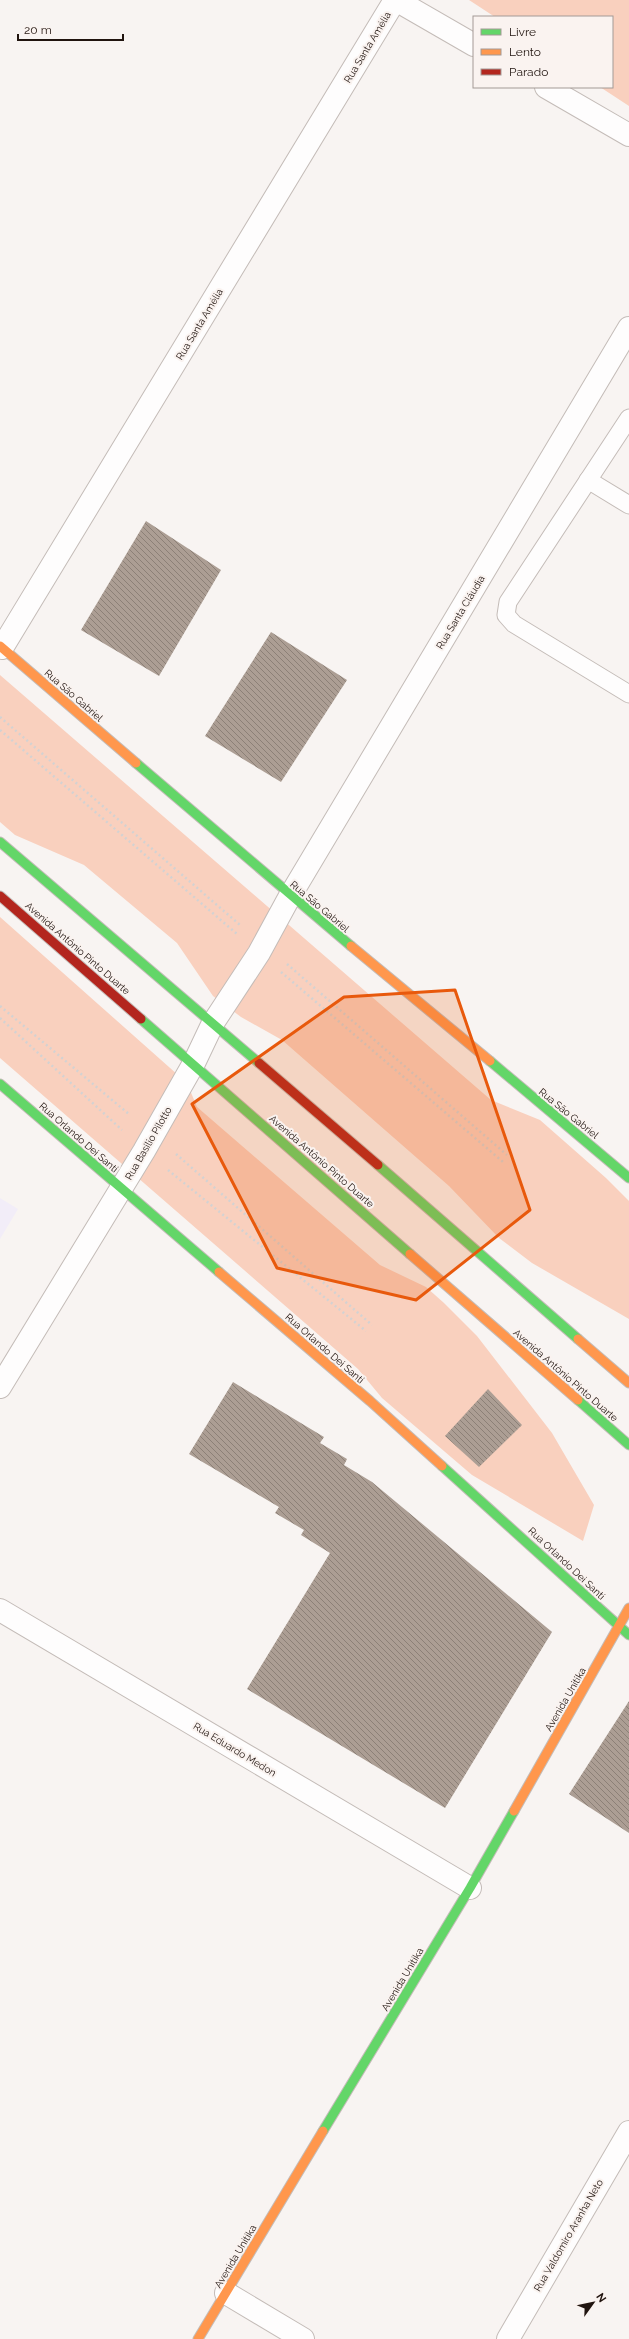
<svg xmlns="http://www.w3.org/2000/svg" width="629" height="2339" viewBox="0 0 629 2339" font-family="Raleway,sans-serif">
<style>
.education{fill:#f2edf8}
.green{fill:#f9d0be}
.building{fill:url(#building-back-hatch)}
.lines{fill:none;stroke-linecap:round;stroke-linejoin:round}
.lane-casing{stroke:#c4bcb8;stroke-width:19}
.street-casing{stroke:#c4bcb8;stroke-width:24}
.fast-casing{stroke:#c4bcb8;stroke-width:11}
.slow-casing{stroke:#c4bcb8;stroke-width:11}
.jam-casing{stroke:#c4bcb8;stroke-width:11}
.path{stroke:#d3d2d2;stroke-width:2.5;stroke-dasharray:2 3;stroke-linecap:butt}
.lane{stroke:#fefdfd;stroke-width:17}
.street{stroke:#fefdfd;stroke-width:22}
.fast{stroke:#63d668;stroke-width:9}
.slow{stroke:#ff974d;stroke-width:9}
.jam{stroke:#b3261e;stroke-width:9}
.marked{fill:#e8590c;fill-opacity:0.2;stroke:#e8590c;stroke-width:3;stroke-linejoin:round}
.labels{text-anchor:middle;stroke-width:4;stroke-linejoin:round;paint-order:stroke}
.street-label{font-size:10px;fill:#20140f;stroke:#faf3f0}
</style>
<defs>
<pattern id="building-back-hatch" width="6" height="6" patternUnits="userSpaceOnUse"><rect width="6" height="6" fill="#ac9e94"/><path d="M-1 5l2 2M0 0l6 6M5-1l2 2" fill="none" stroke="#8c8077"/></pattern>
</defs>
<rect width="100%" height="100%" fill="#f8f4f2"/>
<polygon class="education" points="0,1198 18,1209 0,1239"/>
<g class="green">
<polygon points="469,0 629,0 629,106 600,87 612,87 612,17 495,17"/>
<polygon points="0,675 491,1100 540,1120 606,1178 629,1201 629,1319 532,1263 499,1238 449,1186 282,1040 241,1017 213,996 177,943 84,865 15,835 0,822"/>
<polygon points="0,917 187,1083 197,1107 380,1265 426,1287 444,1303 477,1336 552,1433 594,1505 583,1541 472,1475 382,1398 358,1369 0,1058"/>
</g>
<g class="building">
<polygon points="146,521 221,570 159,676 81,630"/>
<polygon points="271,632 347,680 281,782 205,736"/>
<polygon points="233,1382 324,1437 320,1443 347,1459 344,1465 372,1482 552,1632 445,1808 247,1689 330,1553 301,1535 304,1530 275,1513 279,1507 189,1454"/>
<polygon points="488,1389 522,1425 479,1467 445,1436"/>
<polygon points="629,1701 629,1833 569,1794"/>
</g>
<g class="lines">
<defs>
<g id="lane">
<polyline points="629,418 508,602 506,615 514,624 629,694"/>
<polyline points="588,480 629,505"/>
</g>
<g id="street">
<polyline points="396,0 474,45"/>
<polyline points="546,87 629,135"/>
<polyline points="2,648 395,0"/>
<polyline points="0,1387 144,1151 194,1063 213,1023 259,953 290,896 629,328"/>
<polyline points="0,1610 470,1888"/>
<polyline points="226,2293 303,2339"/>
<polyline points="508,2339 629,2132"/>
</g>
<g id="fast">
<polyline points="136,763 351,946"/>
<polyline points="0,842 259,1063"/>
<polyline points="141,1019 410,1254"/>
<polyline points="490,1061 629,1178"/>
<polyline points="0,1084 219,1272"/>
<polyline points="378,1165 578,1339"/>
<polyline points="578,1400 629,1445"/>
<polyline points="442,1466 629,1635"/>
<polyline points="323,2131 470,1888 514,1811"/>
</g>
<g id="slow">
<polyline points="0,646 136,763"/>
<polyline points="351,946 490,1061"/>
<polyline points="410,1254 578,1400"/>
<polyline points="219,1272 370,1401 442,1466"/>
<polyline points="578,1339 629,1383"/>
<polyline points="514,1811 629,1608"/>
<polyline points="198,2339 323,2131"/>
</g>
<g id="jam">
<polyline points="0,896 141,1019"/>
<polyline points="259,1063 378,1165"/>
</g>
</defs>
<use href="#lane" class="lane-casing"/>
<use href="#street" class="street-casing"/>
<use href="#fast" class="fast-casing"/>
<use href="#slow" class="slow-casing"/>
<use href="#jam" class="jam-casing"/>
<g class="path">
<polyline points="0,717 240,925"/>
<polyline points="0,730 237,934"/>
<polyline points="287,964 507,1155"/>
<polyline points="281,972 503,1162"/>
<polyline points="0,1006 130,1115"/>
<polyline points="0,1018 122,1130"/>
<polyline points="176,1154 372,1325"/>
<polyline points="168,1170 366,1331"/>
</g>
<use href="#lane" class="lane"/>
<use href="#street" class="street"/>
<use href="#fast" class="fast"/>
<use href="#slow" class="slow"/>
<use href="#jam" class="jam"/>
</g>
<path class="marked" d="M455,990L530,1210L416,1300L277,1268L192,1104L344,997Z"/>
<g class="labels">
<g class="street-label">
<text transform="translate(367 47) rotate(-59)" y="4">Rua Santa Amélia</text>
<text transform="translate(199 324) rotate(-59)" y="4">Rua Santa Amélia</text>
<text transform="translate(460 612) rotate(-59)" y="4">Rua Santa Cláudia</text>
<text transform="translate(74 695) rotate(41)" y="4">Rua São Gabriel</text>
<text transform="translate(320 906) rotate(40)" y="4">Rua São Gabriel</text>
<text transform="translate(78 948) rotate(41)" y="4">Avenida Antônio Pinto Duarte</text>
<text transform="translate(569 1113) rotate(39)" y="4">Rua São Gabriel</text>
<text transform="translate(79 1137) rotate(41)" y="4">Rua Orlando Dei Santi</text>
<text transform="translate(148 1143) rotate(-60)" y="4">Rua Basilio Pilotto</text>
<text transform="translate(322 1161) rotate(41)" y="4">Avenida Antônio Pinto Duarte</text>
<text transform="translate(325 1348) rotate(41)" y="4">Rua Orlando Dei Santi</text>
<text transform="translate(566 1375) rotate(41)" y="4">Avenida Antônio Pinto Duarte</text>
<text transform="translate(567 1563) rotate(43)" y="4">Rua Orlando Dei Santi</text>
<text transform="translate(565 1699) rotate(-60)" y="4">Avenida Unitika</text>
<text transform="translate(235 1749) rotate(31)" y="4">Rua Eduardo Medon</text>
<text transform="translate(402 1979) rotate(-59)" y="4">Avenida Unitika</text>
<text transform="translate(568 2235) rotate(-60)" y="4">Rua Valdomiro Aranha Neto</text>
<text transform="translate(235 2256) rotate(-59)" y="4">Avenida Unitika</text>
</g>
</g>
<rect x="473" y="16" width="140" height="72" fill="#faf3f0" stroke="#a39a96"/>
<rect x="481" y="29" width="20" height="6" fill="#63d668" stroke="#a39a96"/>
<text x="509" y="36" font-size="12" fill="#20140f">Livre</text>
<rect x="481" y="49" width="20" height="6" fill="#ff974d" stroke="#a39a96"/>
<text x="509" y="56" font-size="12" fill="#20140f">Lento</text>
<rect x="481" y="69" width="20" height="6" fill="#b3261e" stroke="#a39a96"/>
<text x="509" y="76" font-size="12" fill="#20140f">Parado</text>
<g transform="translate(593 2303) rotate(57)" stroke="#faf3f0" stroke-width="3" paint-order="stroke">
<path d="M0-3L7 15L0 10L-7 15Z" fill="#20140f"/>
<text y="-6" font-size="11" font-weight="bold" text-anchor="middle" fill="#20140f">N</text>
</g>
<path d="M18 34v6h105v-6" fill="none" stroke="#20140f" stroke-width="2"/>
<text x="24" y="34" font-size="12" fill="#20140f" stroke="#faf3f0" stroke-width="3" paint-order="stroke">20 m</text>
</svg>
